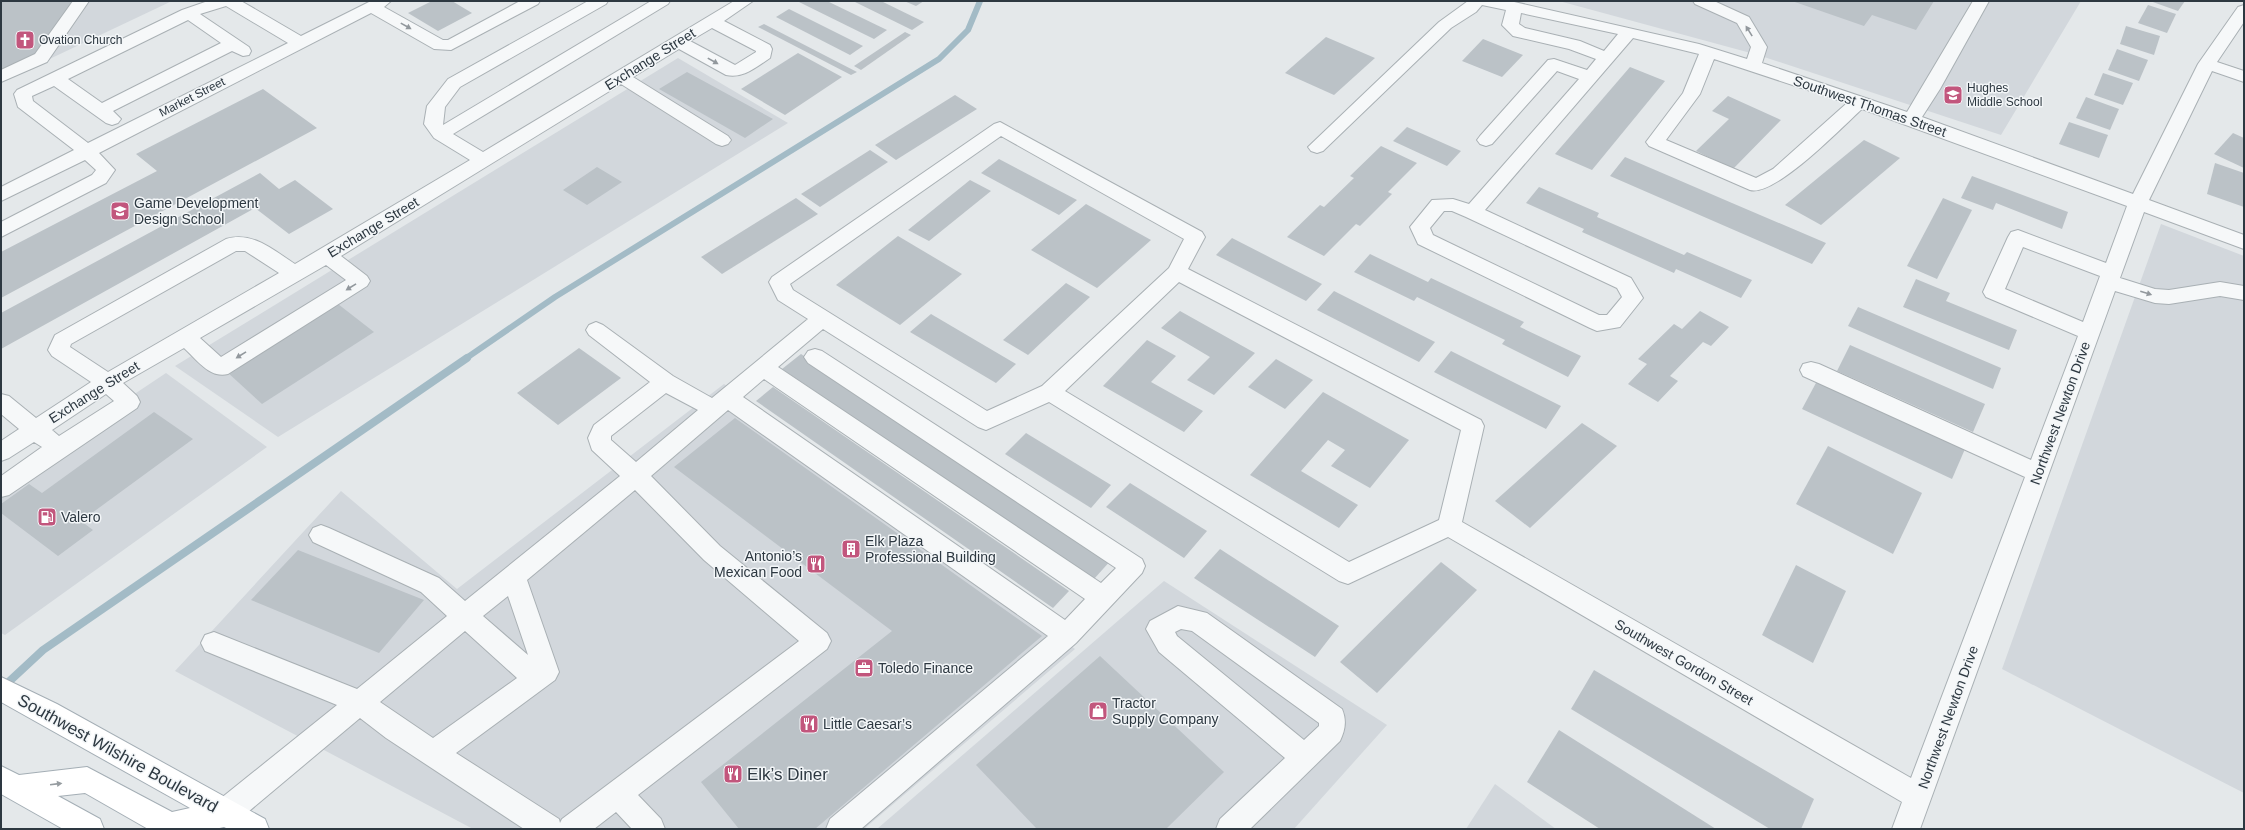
<svg xmlns="http://www.w3.org/2000/svg" width="2245" height="830" viewBox="0 0 2245 830" font-family="Helvetica,sans-serif">
<style>
.built{fill:#d2d7dc}
.lines{fill:none;stroke-linecap:round;stroke-linejoin:round}
.stream-far1{stroke:#a3bbc6;stroke-width:6}
.stream{stroke:#a3bbc6;stroke-width:8}
.building{fill:#bbc2c7}
.minor-casing{stroke:#a9b0b4;stroke-width:2}
.major-casing{stroke:#a4aeb5;stroke-width:2}
.minor{fill:#f6f8f9;fill-rule:evenodd}
.major{fill:#fff;fill-rule:evenodd}
.oneway{fill:#92989d}
.oneway2{fill:#969ca0}
.labels{text-anchor:middle;stroke-width:3;stroke-linejoin:round;paint-order:stroke}
.far-poi-label{font-size:12px;fill:#2d3841;stroke:#f3f6f8;text-anchor:start}
.far-street-label{font-size:12px;fill:#2d3841;stroke:#f3f6f8}
.street-label{font-size:14px;fill:#2d3841;stroke:#f3f6f8}
.poi-label{font-size:14px;fill:#2d3841;stroke:#f3f6f8;text-anchor:start}
.near-street-label{font-size:17px;fill:#2d3841;stroke:#f3f6f8}
.near-poi-label{font-size:17px;fill:#2d3841;stroke:#f3f6f8;text-anchor:start}
</style>
<rect width="100%" height="100%" fill="#e4e8ea"/>
<g class="built">
<polygon points="1,1 172,1 1,82"/>
<polygon points="1559,1 2081,1 2001,135 1758,55"/>
<polygon points="678,58 788,123 278,437 175,366"/>
<polygon points="2161,224 2244,256 2244,793 2002,669"/>
<polygon points="166,373 267,447 5,635 1,633 1,483"/>
<polygon points="724,384 1075,649 864,829 473,829 175,671 341,491 457,589"/>
<polygon points="1164,581 1387,725 1294,829 877,829"/>
<polygon points="1495,784 1556,829 1466,829"/>
</g>
<g class="lines">
<polyline class="stream-far1" points="465,359 555,297 939,59 968,30 980,1"/>
<polyline class="stream" points="1,689 43,650 467,358"/>
</g>
<g class="building">
<polygon points="1,1 75,1 38,56 1,73"/>
<polygon points="432,1 452,1 472,13 438,31 408,13"/>
<polygon points="801,1 827,1 887,30 874,39 799,2"/>
<polygon points="853,1 881,1 924,22 912,30"/>
<polygon points="904,1 924,1 916,6"/>
<polygon points="1792,1 1934,1 1916,30 1872,15 1864,26"/>
<polygon points="2150,1 2185,1 2178,11"/>
<polygon points="2148,5 2176,14 2167,33 2138,23"/>
<polygon points="789,9 863,46 850,55 776,17"/>
<polygon points="764,24 857,72 851,75 758,27"/>
<polygon points="2126,26 2160,36 2154,55 2120,44"/>
<polygon points="905,32 911,35 861,70 854,66"/>
<polygon points="1326,37 1375,58 1334,95 1285,73"/>
<polygon points="1483,39 1523,55 1502,77 1462,61"/>
<polygon points="2117,49 2148,60 2139,81 2108,70"/>
<polygon points="798,53 842,77 785,115 741,89"/>
<polygon points="1630,67 1665,81 1592,170 1555,154"/>
<polygon points="687,72 773,119 745,138 659,89"/>
<polygon points="2103,73 2133,83 2123,105 2094,95"/>
<polygon points="263,89 317,128 1,298 1,252 157,171 136,154"/>
<polygon points="955,95 977,109 896,160 875,145"/>
<polygon points="1728,96 1781,120 1733,169 1696,151 1729,119 1712,111"/>
<polygon points="2086,97 2119,109 2110,130 2076,118"/>
<polygon points="2069,122 2108,135 2099,158 2059,144"/>
<polygon points="1407,127 1461,151 1447,166 1393,141"/>
<polygon points="2233,133 2244,138 2244,168 2214,154"/>
<polygon points="1864,140 1900,158 1821,225 1785,205"/>
<polygon points="1381,146 1417,163 1388,192 1392,194 1360,226 1356,224 1324,256 1287,237 1320,205 1324,207 1354,178 1350,176"/>
<polygon points="870,150 888,162 820,207 801,194"/>
<polygon points="1625,157 1732,203 1826,243 1812,264 1610,176"/>
<polygon points="999,159 1077,200 1059,215 981,173"/>
<polygon points="2215,163 2244,173 2244,207 2207,194"/>
<polygon points="597,167 622,182 587,205 563,190"/>
<polygon points="260,173 279,189 295,180 333,209 289,234 255,208 1,349 1,313"/>
<polygon points="1972,176 2068,212 2062,229 1996,203 1993,210 1961,198"/>
<polygon points="970,180 991,191 929,241 908,230"/>
<polygon points="1539,187 1599,213 1597,217 1684,255 1687,252 1752,280 1741,298 1676,269 1674,273 1582,232 1584,229 1526,203"/>
<polygon points="796,198 818,214 722,274 701,257"/>
<polygon points="1943,198 1972,210 1937,279 1907,266"/>
<polygon points="1086,204 1151,240 1097,288 1031,250"/>
<polygon points="898,236 962,274 900,325 836,285"/>
<polygon points="1232,238 1322,284 1306,301 1216,255"/>
<polygon points="1370,254 1428,282 1431,278 1524,322 1520,327 1581,356 1568,377 1502,344 1505,340 1417,297 1414,301 1354,272"/>
<polygon points="1916,279 1950,293 1946,301 2017,330 2009,350 1903,307"/>
<polygon points="1066,283 1090,297 1028,355 1003,340"/>
<polygon points="1334,291 1435,342 1419,362 1317,310"/>
<polygon points="338,304 374,332 262,404 227,372"/>
<polygon points="1858,307 2001,368 1993,389 1848,326"/>
<polygon points="1180,311 1255,353 1214,395 1187,380 1210,357 1161,328"/>
<polygon points="1700,311 1729,327 1711,346 1703,342 1670,376 1678,381 1658,402 1628,384 1647,364 1638,359 1674,324 1682,329"/>
<polygon points="931,314 1016,364 996,383 910,332"/>
<polygon points="1147,340 1176,356 1151,382 1203,411 1184,432 1103,386"/>
<polygon points="1850,345 1985,404 1973,432 1837,371"/>
<polygon points="579,348 621,378 558,425 517,393"/>
<polygon points="1451,351 1561,406 1546,429 1434,372"/>
<polygon points="801,354 1112,559 1094,579 782,369"/>
<polygon points="1276,359 1313,380 1285,409 1248,387"/>
<polygon points="1817,381 1965,449 1952,479 1802,409"/>
<polygon points="773,387 1069,591 1053,608 756,401"/>
<polygon points="1323,392 1409,440 1370,488 1331,466 1345,450 1328,440 1301,471 1358,505 1339,528 1250,475"/>
<polygon points="154,412 193,439 81,521 93,530 58,556 1,513 1,504 29,484 42,493"/>
<polygon points="735,418 1042,636 815,829 739,829 701,782 892,631 674,467"/>
<polygon points="1582,423 1617,446 1530,528 1495,501"/>
<polygon points="1026,433 1111,485 1091,508 1005,454"/>
<polygon points="1828,446 1922,493 1893,554 1796,504"/>
<polygon points="1130,483 1207,531 1184,558 1106,507"/>
<polygon points="1220,549 1339,626 1315,657 1194,578"/>
<polygon points="298,550 424,600 379,653 251,600"/>
<polygon points="1441,562 1477,590 1377,693 1340,662"/>
<polygon points="1796,565 1846,591 1813,663 1762,635"/>
<polygon points="1100,656 1224,772 1166,829 1037,829 976,765"/>
<polygon points="1594,670 1814,799 1801,829 1770,829 1571,709"/>
<polygon points="1559,730 1716,829 1600,829 1527,782"/>
</g>
<g class="lines">
<defs>
<g id="minor">
<polygon points="73,1 89,1 47,62 1,82 1,70 35,54"/>
<path d="M208,1H241L301,36L371,1H391L384,7L443,40H448L520,1H540L538,4L451,50L434,49L371,13L99,153L115,170L106,183L1,237V222L92,175L96,170L85,160L1,201V187L74,150L18,107L14,94L17,90L182,10ZM226,6L288,43L88,143L33,101L32,96L54,86L106,123L112,125L118,123L121,119L113,111L232,51L243,56L249,55L251,51L249,47L200,14ZM188,20L221,43L102,103L68,79Z"/>
<path d="M588,1H608L606,4L460,87L445,107L443,125L651,1H670L668,4L453,134L483,152L734,1H753L724,21L770,45L772,49L770,58C756,67 743,79 726,75L679,49L633,77L728,136L731,140L728,144L722,146L716,144L621,84L341,256L367,276L370,281L367,286L228,374C210,379 196,359 184,348L123,383L137,396L140,402L137,408L9,495L1,497V476L42,447L34,442L9,458L1,461V441L19,429L1,414V394L9,396L36,418L91,382L52,356L48,350L55,335L226,239C253,231 273,250 295,264L470,160L434,138L424,124L427,106L448,79ZM712,28L756,51V52L735,65L690,41ZM236,251H245L279,273L108,372L70,347L71,344ZM326,265L346,280L221,357L200,338ZM106,394L114,401L59,436L52,430Z"/>
<path d="M1468,1H1510L1699,44L1747,59L1751,47L1737,23L1695,4L1693,1H1714L1749,17L1767,47L1762,63L1907,112L1973,1H1989L1940,89L1922,117L2133,194L2198,64L2238,7L2244,5V22L2217,62L2244,71V82L2212,71L2149,200L2244,235V249L2144,212L2120,278L2155,289L2169,290L2220,282L2244,286V300L2220,296L2169,304L2155,303L2115,291L1920,829H1892L1902,802L1448,537L1348,584L1339,581L1049,402L986,430L978,427L823,329L778,367L1101,583L1116,568L808,363L804,357L808,351L815,349L822,351L1142,559L1145,566L1142,573L1076,643L861,829H826L830,819L1048,636L728,410L651,476L720,546L827,633L831,641L827,649L638,795L661,819L665,829H632L616,812L594,829H524L386,738L360,718L235,823L225,826L215,823L211,813L215,803L337,705L205,651L201,643L205,635L214,632L357,689L447,616L421,592L313,542L309,535L313,528L321,525L329,528L439,578L465,601L620,476L592,450L588,438L594,425L650,382L589,335L586,330L589,325L596,322L603,325L673,376L712,398L808,319L778,300L769,282L772,277L994,124L1000,122L1202,232L1205,237L1188,269L1481,420L1484,426L1462,522L1911,778L2025,477L1803,376L1800,370L1803,364L1811,362L1819,364L2031,460L2078,336L1986,297L1983,292L2008,237L2011,232L2018,230L2106,263L2127,206L1862,109C1842,127 1775,197 1750,190L1649,146L1646,142L1683,93L1699,54L1633,38L1485,210L1631,278L1643,298L1620,327L1597,331L1590,328L1418,244L1410,227L1432,200L1453,199L1469,204L1579,79L1557,71L1492,144L1486,146L1480,144L1477,140L1480,136L1548,60L1554,59L1587,70L1596,59L1569,49L1513,36L1502,25L1506,10L1482,5L1476,12L1451,28L1323,151L1317,153L1311,151L1308,147L1439,22ZM1521,13L1618,34L1604,51L1580,41L1525,28L1519,24ZM1714,59L1847,103L1773,169L1756,178L1666,140L1700,94ZM1001,136L1184,239L1169,268L1042,386L987,411L793,290L790,284ZM1444,211H1452L1466,217L1617,288L1622,297L1607,315H1599L1433,235L1430,228ZM2023,247L2100,276L2083,322L2005,289ZM1179,282L1461,430L1439,520L1349,562L1065,391ZM764,379L1085,599L1065,620L743,397ZM666,393L698,410L636,462L611,440V436ZM635,490L704,560L799,641L562,819L560,823L559,819L456,753L555,680L559,672L527,580ZM508,596L528,655L483,616ZM465,631L517,678L433,738L380,702Z"/>
<path d="M1178,606L1207,613L1342,709C1347,721 1345,730 1340,741L1250,829H1216L1220,819L1285,758L1159,652L1146,629L1150,621ZM1181,629L1192,631L1319,723V726L1304,740L1177,636L1175,632Z"/>
</g>
<polygon id="major" points="1,677 57,704 265,819 269,829 228,829 224,827 215,829 148,829 85,793 58,796 100,819 104,829 63,829 1,794 1,766 19,775 87,767 172,812 190,808 1,702"/>
</defs>
<use href="#minor" class="minor-casing"/>
<use href="#major" class="major-casing"/>
<use href="#minor" class="minor"/>
<use href="#major" class="major"/>
</g>
<defs><path id="oneway-solid" d="M-6-.8H1V-3.2L6.5 0L1 3.2V.8H-6Z"/></defs>
<g class="oneway">
<use href="#oneway-solid" transform="translate(406 26) rotate(29)"/>
<use href="#oneway-solid" transform="translate(1749 31) rotate(-122)"/>
<use href="#oneway-solid" transform="translate(713 61) rotate(29)"/>
<use href="#oneway-solid" transform="translate(351 287) rotate(148)"/>
<use href="#oneway-solid" transform="translate(2146 293) rotate(17)"/>
<use href="#oneway-solid" transform="translate(241 355) rotate(148)"/>
</g>
<use class="oneway2" href="#oneway-solid" transform="translate(56 784) rotate(-7)"/>
<defs>
<symbol id="church-square" viewBox="-11 -11 22 22"><rect x="-9" y="-9" width="18" height="18" rx="4" fill="#c2567d" stroke="#f3f6f8"/><path d="M-1.2-6h2.4v3.5h3.3v2.4h-3.3V6h-2.4V-.1h-3.3v-2.4h3.3Z" fill="#fff"/></symbol>
<symbol id="school-square" viewBox="-11 -11 22 22"><rect x="-9" y="-9" width="18" height="18" rx="4" fill="#c2567d" stroke="#f3f6f8"/><path d="M0-5L7-2L0 1L-7-2ZM-4 1L0 2.5L4 1V4Q0 6-4 4Z" fill="#fff"/></symbol>
<symbol id="fuel-square" viewBox="-11 -11 22 22"><rect x="-9" y="-9" width="18" height="18" rx="4" fill="#c2567d" stroke="#f3f6f8"/><path d="M-5.5-6h7V0h2V4h1.3V-2.5L3-4.5l.8-.8L6-3V5H2.5V1h-1V6h-7ZM-4.2-4.7v3.2H.2V-4.7Z" fill="#fff"/></symbol>
<symbol id="building-square" viewBox="-11 -11 22 22"><rect x="-9" y="-9" width="18" height="18" rx="4" fill="#c2567d" stroke="#f3f6f8"/><path d="M-4-6H4V6H1V3H-1V6H-4ZM-2.5-4.3h1.7v1.8h-1.7ZM.8-4.3h1.7v1.8H.8ZM-2.5-1h1.7V.8h-1.7ZM.8-1h1.7V.8H.8Z" fill="#fff"/></symbol>
<symbol id="restaurant-square" viewBox="-11 -11 22 22"><rect x="-9" y="-9" width="18" height="18" rx="4" fill="#c2567d" stroke="#f3f6f8"/><path d="M-5-6h1v4h1v-4h1v4h1v-4h1v5L-1.5 .5V6h-2V.5L-5-1ZM5-6V6H3V1.5H1.5Q1.5-4 5-6Z" fill="#fff"/></symbol>
<symbol id="office-square" viewBox="-11 -11 22 22"><rect x="-9" y="-9" width="18" height="18" rx="4" fill="#c2567d" stroke="#f3f6f8"/><path d="M-6-3h4V-5.5h4V-3h4V5H-6ZM-1-4.5V-3h2v-1.5ZM-6 0V1H6V0Z" fill="#fff"/></symbol>
<symbol id="shop-square" viewBox="-11 -11 22 22"><rect x="-9" y="-9" width="18" height="18" rx="4" fill="#c2567d" stroke="#f3f6f8"/><path d="M-5-2.5h2.3a2.7 3.5 0 0 1 5.4 0H5L5.5 6h-11ZM-1.5-2.5h3a1.5 2.3 0 0 0-3 0Z" fill="#fff"/></symbol>
</defs>
<g fill-rule="evenodd">
<use href="#church-square" x="14" y="29" width="22" height="22"/>
<use href="#school-square" x="1942" y="84" width="22" height="22"/>
<use href="#school-square" x="109" y="200" width="22" height="22"/>
<use href="#fuel-square" x="36" y="506" width="22" height="22"/>
<use href="#building-square" x="840" y="538" width="22" height="22"/>
<use href="#restaurant-square" x="805" y="553" width="22" height="22"/>
<use href="#office-square" x="853" y="657" width="22" height="22"/>
<use href="#shop-square" x="1087" y="700" width="22" height="22"/>
<use href="#restaurant-square" x="798" y="713" width="22" height="22"/>
<use href="#restaurant-square" x="722" y="763" width="22" height="22"/>
</g>
<g class="labels">
<g class="far-poi-label">
<text x="39" y="44">Ovation Church</text>
<text x="1967" y="92">Hughes<tspan x="1967" dy="14">Middle School</tspan></text>
</g>
<g class="far-street-label">
<text transform="translate(192 97) rotate(-27)" y="4">Market Street</text>
</g>
<g class="street-label">
<text transform="translate(650 59) rotate(-32)" y="5">Exchange Street</text>
<text transform="translate(1870 106) rotate(19)" y="5">Southwest Thomas Street</text>
<text transform="translate(373 227) rotate(-31)" y="5">Exchange Street</text>
<text transform="translate(94 392) rotate(-32)" y="5">Exchange Street</text>
<text transform="translate(2060 413) rotate(-70)" y="5">Northwest Newton Drive</text>
<text transform="translate(1684 662) rotate(30)" y="5">Southwest Gordon Street</text>
<text transform="translate(1948 717) rotate(-70)" y="5">Northwest Newton Drive</text>
</g>
<g class="poi-label">
<text x="134" y="208">Game Development<tspan x="134" dy="16">Design School</tspan></text>
<text x="61" y="522">Valero</text>
<text x="865" y="546">Elk Plaza<tspan x="865" dy="16">Professional Building</tspan></text>
<text x="802" y="561" text-anchor="end">Antonio’s<tspan x="802" dy="16">Mexican Food</tspan></text>
<text x="878" y="673">Toledo Finance</text>
<text x="1112" y="708">Tractor<tspan x="1112" dy="16">Supply Company</tspan></text>
<text x="823" y="729">Little Caesar’s</text>
</g>
<g class="near-street-label">
<text transform="translate(118 753) rotate(29)" y="6">Southwest Wilshire Boulevard</text>
</g>
<g class="near-poi-label">
<text x="747" y="780">Elk’s Diner</text>
</g>
</g>
<rect width="2245" height="830" fill="none" stroke="#2d3841" stroke-width="4"/>
</svg>
